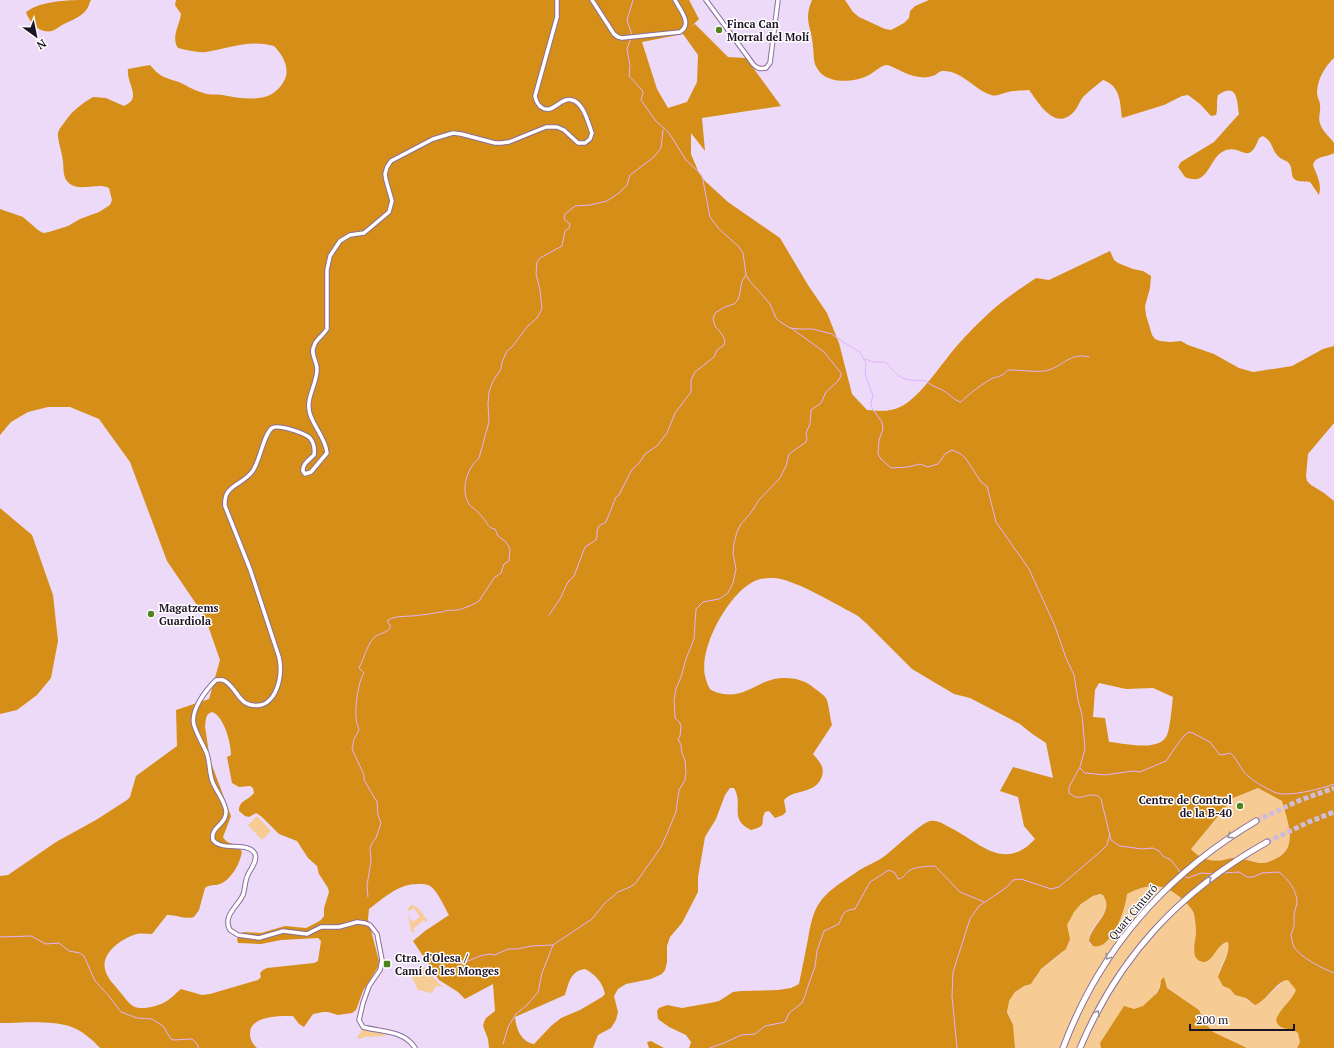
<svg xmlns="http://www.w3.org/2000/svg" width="1334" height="1048" viewBox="0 0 1334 1048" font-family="'PT Serif',serif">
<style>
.green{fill:#f6cb94}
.forest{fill:#d58e17;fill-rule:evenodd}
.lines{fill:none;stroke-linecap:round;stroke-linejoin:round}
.stream{stroke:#e2b2fe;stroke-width:1}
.highway-tunnel{stroke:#cebcd9;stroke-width:5;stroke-dasharray:5 2.5;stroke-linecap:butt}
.minor-casing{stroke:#8b6e9c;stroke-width:5.5}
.highway-casing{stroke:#8b6e9c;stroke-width:7}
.minor{stroke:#fff;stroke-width:3.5}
.highway{stroke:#fff;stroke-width:5}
.oneway{stroke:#9a959d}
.poi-dot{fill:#51841a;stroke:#fff;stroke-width:1.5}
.labels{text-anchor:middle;stroke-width:3;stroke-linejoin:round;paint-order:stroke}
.poi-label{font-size:11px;font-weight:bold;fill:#1e1325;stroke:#fff;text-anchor:start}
.street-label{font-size:11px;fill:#1e1325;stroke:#fff}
</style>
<rect width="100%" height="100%" fill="#eddaf9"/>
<g class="green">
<path d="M1258,788L1282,801C1287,819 1299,848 1277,858C1273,860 1267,863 1263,863C1253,863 1242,857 1233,858C1230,858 1227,859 1224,860C1211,862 1200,859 1191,849L1233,798Z"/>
<polygon points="257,816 271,831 262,840 248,825"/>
<path d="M1151,886H1161L1174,892L1191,908L1194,914L1197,933L1195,943L1206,961C1215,956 1217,944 1228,942L1229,944L1228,950L1219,972V979L1223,986L1230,989L1235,995L1246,998L1248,1001L1260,1003L1286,979L1290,981L1296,990C1292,1002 1280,1008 1276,1020L1280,1027L1294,1030L1298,1033L1300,1042L1297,1048H1247L1215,1034L1206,1025L1199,1010L1167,988L1160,982C1159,994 1146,1008 1134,1009C1131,1009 1127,1007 1124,1007L1100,1043L1101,1048H1015C1014,1041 1014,1034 1013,1027C1012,1018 1005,1012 1008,1003C1011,996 1017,989 1025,986C1028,985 1030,985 1033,982C1036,979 1037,973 1041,970C1049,962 1063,955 1068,945C1072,938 1066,931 1067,924C1070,913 1091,892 1103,895C1116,915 1083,926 1090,945L1107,942C1118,930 1126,910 1127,894L1140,888Z"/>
<polygon points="412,905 418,908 428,921 426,922 424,920 413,929 415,931 413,933 411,931 408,914 412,922 420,917 414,908 407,912 409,907"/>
<path d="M424,967C432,973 435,982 444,987L436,986L432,993L418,990L410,973L419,971Z"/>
<polygon points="361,1029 381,1033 387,1036 364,1037 360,1039 357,1038 359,1034 361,1033"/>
</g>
<g class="forest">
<path d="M91,0C89,3 89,6 87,9C82,16 73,20 66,23C61,25 57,29 52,31C40,34 29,22 26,12C42,0 70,0 91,0Z"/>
<path d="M176,0H689L699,19L691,27L695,24L728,57L746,58L781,106L702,118L705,151L691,133V154L699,173L705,181L728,202L780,238L808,285L827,313L839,343L852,394L867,410C877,411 891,412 900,407C921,398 946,356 964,338C977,324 991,310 1006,299C1016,291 1026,285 1036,278L1049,280L1110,251L1114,260L1118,263L1133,269L1143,271L1151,276L1150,288L1145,306L1146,315L1152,335L1155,339L1160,341L1170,342L1181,341L1188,345L1214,354L1239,368L1253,372L1292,366L1323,349L1334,346V423L1308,454L1306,476L1307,481L1311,485L1324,493L1334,501V1048H1297L1300,1042L1298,1033C1290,1026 1279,1032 1276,1020C1280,1008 1291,1002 1296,990L1288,980C1277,980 1267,1001 1255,1005L1246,998L1235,995L1230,989L1223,986L1218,977C1221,967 1231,952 1228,942C1216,943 1212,967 1200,961C1190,957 1196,940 1196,932C1196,927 1195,919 1194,914C1192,908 1187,904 1183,900C1164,882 1149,883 1127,894C1126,908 1112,951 1093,946L1089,941C1091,924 1115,913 1103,895L1100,894L1093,896L1081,904L1074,912L1067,925L1070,939L1066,949L1041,969L1031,984L1024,986L1015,992L1009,1001L1007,1012L1013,1025L1015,1048H689L691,1042L686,1035L669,1027L658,1019L657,1011L659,1008L667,1005L682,1008L710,1003L719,1001L733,992L741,991L778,990L791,988L799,984C802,969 805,954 808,939C813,910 817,899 842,882C850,877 857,871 865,867C872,863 880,860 886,855C895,848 921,823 930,821C936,820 942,823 947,826C978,840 1003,874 1035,839L1024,826L1018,797L1000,791L1013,767L1053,778L1046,743L1031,733L1020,724L970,698L954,694L912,669L866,623L858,616L849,611C832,602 790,577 772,578C765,578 757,579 751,583C727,597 699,648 705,676C706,680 708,687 711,690C714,692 720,693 723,694C744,697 753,685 771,680C785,676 803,678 814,688C818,691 823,694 826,698C829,704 830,718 832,725L813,754C819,761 825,767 822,776C816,795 795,788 784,800L786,812L783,815L775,818L769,811L765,812C759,824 769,825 751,830C728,819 744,804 734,788H730L725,795L716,819L705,837L698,877V892L682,923L670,937L667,946V962L665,970L662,974L651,979L626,984L618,989L614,996L618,1012L616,1020L611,1028L598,1035L593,1048H489L488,1039L483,1026L484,1022L486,1018L495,1011L493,984L465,999L458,992L439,980L413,941L425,931L449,915C445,908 437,890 430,886C427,884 422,884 418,884C398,884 384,898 369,909L368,919L379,961L378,967L363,991L356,1010L352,1013L338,1015L328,1012H323L313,1014L304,1027L299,1024L293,1016C280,1016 250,1015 250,1034C250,1040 253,1044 257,1048H100C92,1039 81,1030 69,1026C49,1020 21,1023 0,1023V876L8,875L56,842L96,820L127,800L130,797L136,776L177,746L176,710L209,699L220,660L205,617L167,561L130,462L99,419L70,407H48L28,412L11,422L0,435V209L23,217L38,230L43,233L49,232L68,226L80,219L99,212L110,205L112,200L109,188C97,182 81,192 70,184C62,178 64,169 63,161C62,153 59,145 58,137C57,131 61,127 64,123C72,111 81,104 93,97L106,98L124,106C143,98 126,84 128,69L150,65C153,68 156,72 159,74C164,78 173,80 179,82C189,87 195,91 207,94C212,95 217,94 222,95C245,99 273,105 285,79C290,67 282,54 274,46C249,39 230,48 206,52C198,53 187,50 178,48C171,37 179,27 181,14L175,5ZM683,34L698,55L697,82L687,102L668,108L657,89L642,42ZM1099,683L1126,689L1153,688L1173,697C1172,705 1170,732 1166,737C1156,752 1124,743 1109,742L1105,718L1093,717L1095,690ZM212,712C224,716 231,743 231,755L227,757L232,783L239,787L250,786L253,788L254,793C249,800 238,801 239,811L245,816L249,817L256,813L262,817L279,834L297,841L308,858L317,866L319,874L328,888L329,892L324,908V916L321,920L314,924L306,928L285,926L261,933L244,932L240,934L237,939L238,943L261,944L281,940L318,938L321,941L318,961L314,963L267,968L263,970L260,973L261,977L258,980L210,994L202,995L181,989C176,993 171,999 165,1002C158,1006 143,1010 135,1007C128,1004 125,997 120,992C115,985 107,979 105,969C101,953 122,938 137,934C142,933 147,934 152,934L167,915C176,914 184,920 194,917L199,910L205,888C210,884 215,886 220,884C232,879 240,863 242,852L237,845C231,843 226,843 223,837L231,816L210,760L205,726L206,718L208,714ZM1258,788L1282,801C1287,819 1299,848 1277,858C1273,860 1267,863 1263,863C1253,863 1242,857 1233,858C1230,858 1227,859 1224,860C1211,862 1200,859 1191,849L1233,798ZM585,969C595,974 603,983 605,994L602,997L580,1010L561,1018L551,1026L534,1044C521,1042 516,1028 515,1017L565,995C569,983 570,971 585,969Z"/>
<path d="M812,0H845L853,12L859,17L885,29L891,30L904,23L909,18L910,11L915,6L929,0H1334V58C1325,66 1317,80 1317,93C1317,97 1320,101 1320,105C1321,113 1317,118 1321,126C1324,133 1330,137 1334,143V153C1326,158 1316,155 1313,165C1317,176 1322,183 1319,195L1310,182C1303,181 1293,183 1292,174C1291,171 1292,168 1290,165C1288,160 1281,160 1278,156C1271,149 1274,143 1263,136L1259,138C1248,169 1241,141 1222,152C1208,161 1208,187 1185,177L1178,167L1181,162L1214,142L1239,114C1237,99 1237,82 1218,95C1216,102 1218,108 1216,115L1211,116L1200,104L1188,95L1182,96L1164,105L1122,118C1120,103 1121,86 1103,80C1097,85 1090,90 1084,96C1080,100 1079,105 1076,109C1057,134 1040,105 1029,90C1022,91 1015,90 1008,92C1002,93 998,97 991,95C973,89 962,70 942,71C940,71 937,74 935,75C930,77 925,78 920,77C912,76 904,73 897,69C894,68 891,66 888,65C880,65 874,73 867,76C853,83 825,84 817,68C813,62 814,54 813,47C812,27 803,21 812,0Z"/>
<polygon points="0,508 32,535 53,595 58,641 51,678 37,695 17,710 0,714"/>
<polygon points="1164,977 1167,988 1199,1010 1205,1023 1213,1032 1247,1048 1101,1048 1100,1043 1124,1006 1134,1009 1143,1006 1157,993 1160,987 1161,980"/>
<polygon points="651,1041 664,1048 649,1048 647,1042"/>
</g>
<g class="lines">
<g class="stream">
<polyline points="632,35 627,20 633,0"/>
<path d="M631,38L627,49L630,65L629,76L642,90L643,93L641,100L655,120L669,133L686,160L702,175L710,217L719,229L738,246L743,253L746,275L749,280L770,304L776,318L779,321L790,328L799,329H813L832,334L843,342L860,352L866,363L865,374L873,396L871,403L872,408L882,422L883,429L879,440L878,454L881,459L891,468L908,467L920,464L928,467L938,464L945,454L952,450L961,454L966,459L981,482L987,486L996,522L1029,569L1055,626L1066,658L1074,675L1078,700L1082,715L1085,749L1080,767L1069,787V793C1071,794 1073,796 1075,797C1084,799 1094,790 1101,799L1111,840L1115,843L1120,846L1142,849L1153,848L1159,851L1163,856L1171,860L1181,873"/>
<path d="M865,359L874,362H885C893,369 898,379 910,380C916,381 921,380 926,381C933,387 937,387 944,391C951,395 953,400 961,402C966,396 986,381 993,378C996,377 999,377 1002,375C1006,373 1007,369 1012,370C1022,370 1040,373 1049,370C1064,365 1071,352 1089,357"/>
<polyline points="549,615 560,599 568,582 574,576 585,547 596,540 597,537 597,531 599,526 606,522 616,497 619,495 631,471 640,462 645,454 657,446 667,433 675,413 691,392 691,380 695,372 714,357 717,350 724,345 725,340 721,333 715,326 713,319 715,313 725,307 734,304 737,301 739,297 742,281 746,275"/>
<path d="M1080,768L1085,773L1105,775L1133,771L1140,772L1166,761L1182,738L1187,733L1191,732L1210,742L1219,754L1222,755L1230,753C1238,759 1240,770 1249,777C1255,782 1269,790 1276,793C1289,797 1321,789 1334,784"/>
<path d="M1222,873L1239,872L1247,877H1253L1262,873L1279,872C1288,879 1297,890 1297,903C1296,908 1294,912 1294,916C1294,925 1295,926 1291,934C1292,938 1292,943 1294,947C1300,957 1323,969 1334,973"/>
<polyline points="1183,876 1188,878 1201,873 1215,874"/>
<path d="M368,897L367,886L371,860L370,848L372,843L376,838L381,823L378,815L377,802L364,780V775L352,749L354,739L359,730C358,726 356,722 356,718C355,706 358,682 364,673L359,668C364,659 368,641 376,636C381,633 386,633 390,628V625L388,623V620C396,615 411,617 420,615C428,615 436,612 443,612C448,609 452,611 457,610C463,609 473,605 479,601L494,578L501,573L504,564L509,561L510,549L506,542L498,536L495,529C488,528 488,524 484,519C482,517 480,514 478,512C475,509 472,508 469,504C460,490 467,468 479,458L489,422L488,404L489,392L493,381L501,369L502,362L507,351L512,347L527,327L537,318L542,309L540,290L536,274L537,262L540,258L562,246L565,231L569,228L570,224L564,219L565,214L575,206L590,205L607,201L619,193L627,185L630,175L654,157L661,148L663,130"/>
<polyline points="0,937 31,936 46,944 59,943 69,951 80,953 84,956 95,981 108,995 121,1012 137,1018 152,1019 163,1026 171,1039 173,1040 192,1039 198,1045 198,1048"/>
<polyline points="461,964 480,956 489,954 495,955 508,949 517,949 531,946 553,945"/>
<polyline points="503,1044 508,1027 516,1014 527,1005 538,992 542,973 553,945 592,919 604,904 618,892 630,887 635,884 661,847 666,836 676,812 679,790 685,780 686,772 685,760 682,753 681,745 678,739 680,736 681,727 680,723 675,718 674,700 676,689 681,677 686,659 694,639 696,609 703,602 719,599 728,593 733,583 736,569 733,553 734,543 737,532 741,524 750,514 759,500 780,478 786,466 789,454 806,442 807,438 806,433 810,424 811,410 821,403 826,392 838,381 841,376 841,373 824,352 791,328"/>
<path d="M710,1048L724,1043L741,1035L755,1034L765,1026L785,1022L789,1013L802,1003L805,996L808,986L815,967L817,951L824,931L839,924C843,914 843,910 855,909L870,882L889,870L895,873L898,879C905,878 904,874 909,871C913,867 929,866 935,866L960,892L984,902"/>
<polyline points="957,1048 952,996 953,972 970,919 979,906 1007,887 1013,880 1021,879 1051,889 1059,887 1100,852 1107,845 1110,833"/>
</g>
<g class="highway-tunnel">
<polyline points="1256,821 1298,801 1334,788"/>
<polyline points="1267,842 1311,821 1334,812"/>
</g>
<defs>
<g id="minor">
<path d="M592,0L614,34L618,37L622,38L680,32C693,24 680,10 675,0"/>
<path d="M706,0L753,64C757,69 760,69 766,68L770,63L778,0"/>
<path d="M415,1048C404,1030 381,1032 363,1027L359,1020L363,1003L369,986L380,970L382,960L377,934L370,925L365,923L357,922L339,927H321L307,934L283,931L259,938L238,935L230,930C222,916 238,906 243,895C245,889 245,882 247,877C249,870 258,862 255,854C249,841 222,852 213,840C210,826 227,825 226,811C225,802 217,792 213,783C209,774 210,763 207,754C203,744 197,735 194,725C190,710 206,690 216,680C219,680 222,679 225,681C239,690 239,709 261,705C266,704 270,700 273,696C280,685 282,670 279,657L250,569L225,506C223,485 241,486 252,472C260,462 263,435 272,428C278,424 305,433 310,438C314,443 315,449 314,455C309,460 302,464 303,471L305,474L311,472L327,453C326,439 314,427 310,414C305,398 317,385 317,369C317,361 310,354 314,346C316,339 323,336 327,329V270L330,256L340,241L350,235L364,233L389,212L392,201L386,180L385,174L387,167L391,161L433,139L453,133L461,134L495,143H501L509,142L546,127H557L564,130L578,143H585L590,139L592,133C588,123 584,103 572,100C561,96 552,116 541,107C537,104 536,101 535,96L557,17V0"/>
</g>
<g id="highway">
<path d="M1063,1048C1100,949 1165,875 1256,821"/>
<path d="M1080,1048C1119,956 1180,891 1267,842"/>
</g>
</defs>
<use href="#minor" class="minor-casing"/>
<use href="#highway" class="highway-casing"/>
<use href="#minor" class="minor"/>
<use href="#highway" class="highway"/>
</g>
<defs><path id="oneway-chevron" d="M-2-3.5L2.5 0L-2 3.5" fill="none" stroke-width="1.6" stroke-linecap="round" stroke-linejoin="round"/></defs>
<g class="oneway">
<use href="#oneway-chevron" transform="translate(1230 836) rotate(146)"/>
<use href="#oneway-chevron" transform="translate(1209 879) rotate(-38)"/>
<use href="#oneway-chevron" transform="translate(1108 957) rotate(124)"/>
<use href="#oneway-chevron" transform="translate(1097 1013) rotate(-62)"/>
</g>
<g class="poi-dot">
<circle cx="719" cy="30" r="4"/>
<circle cx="151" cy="614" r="4"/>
<circle cx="1240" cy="806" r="4"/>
<rect x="383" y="960" width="8" height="8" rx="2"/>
</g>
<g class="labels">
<g class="poi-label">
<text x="727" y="28">Finca Can<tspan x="727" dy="13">Morral del Molí</tspan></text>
<text x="159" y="612">Magatzems<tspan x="159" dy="13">Guardiola</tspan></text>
<text x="1232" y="804" text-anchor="end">Centre de Control<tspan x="1232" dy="13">de la B-40</tspan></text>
<text x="395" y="962">Ctra. d'Olesa /<tspan x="395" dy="13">Camí de les Monges</tspan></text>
</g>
<g class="street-label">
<text transform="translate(1133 912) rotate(-50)" y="4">Quart Cinturó</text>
</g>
</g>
<g transform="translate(36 36) rotate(147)" stroke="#ffffff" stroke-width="3" paint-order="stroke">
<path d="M0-3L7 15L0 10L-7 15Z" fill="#1e1325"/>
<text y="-6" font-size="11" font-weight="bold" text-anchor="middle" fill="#1e1325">N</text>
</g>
<path d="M1190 1024v6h104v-6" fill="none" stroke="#1e1325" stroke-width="2"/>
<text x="1196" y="1024" font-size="12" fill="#1e1325" stroke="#ffffff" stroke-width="3" paint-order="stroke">200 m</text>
</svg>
